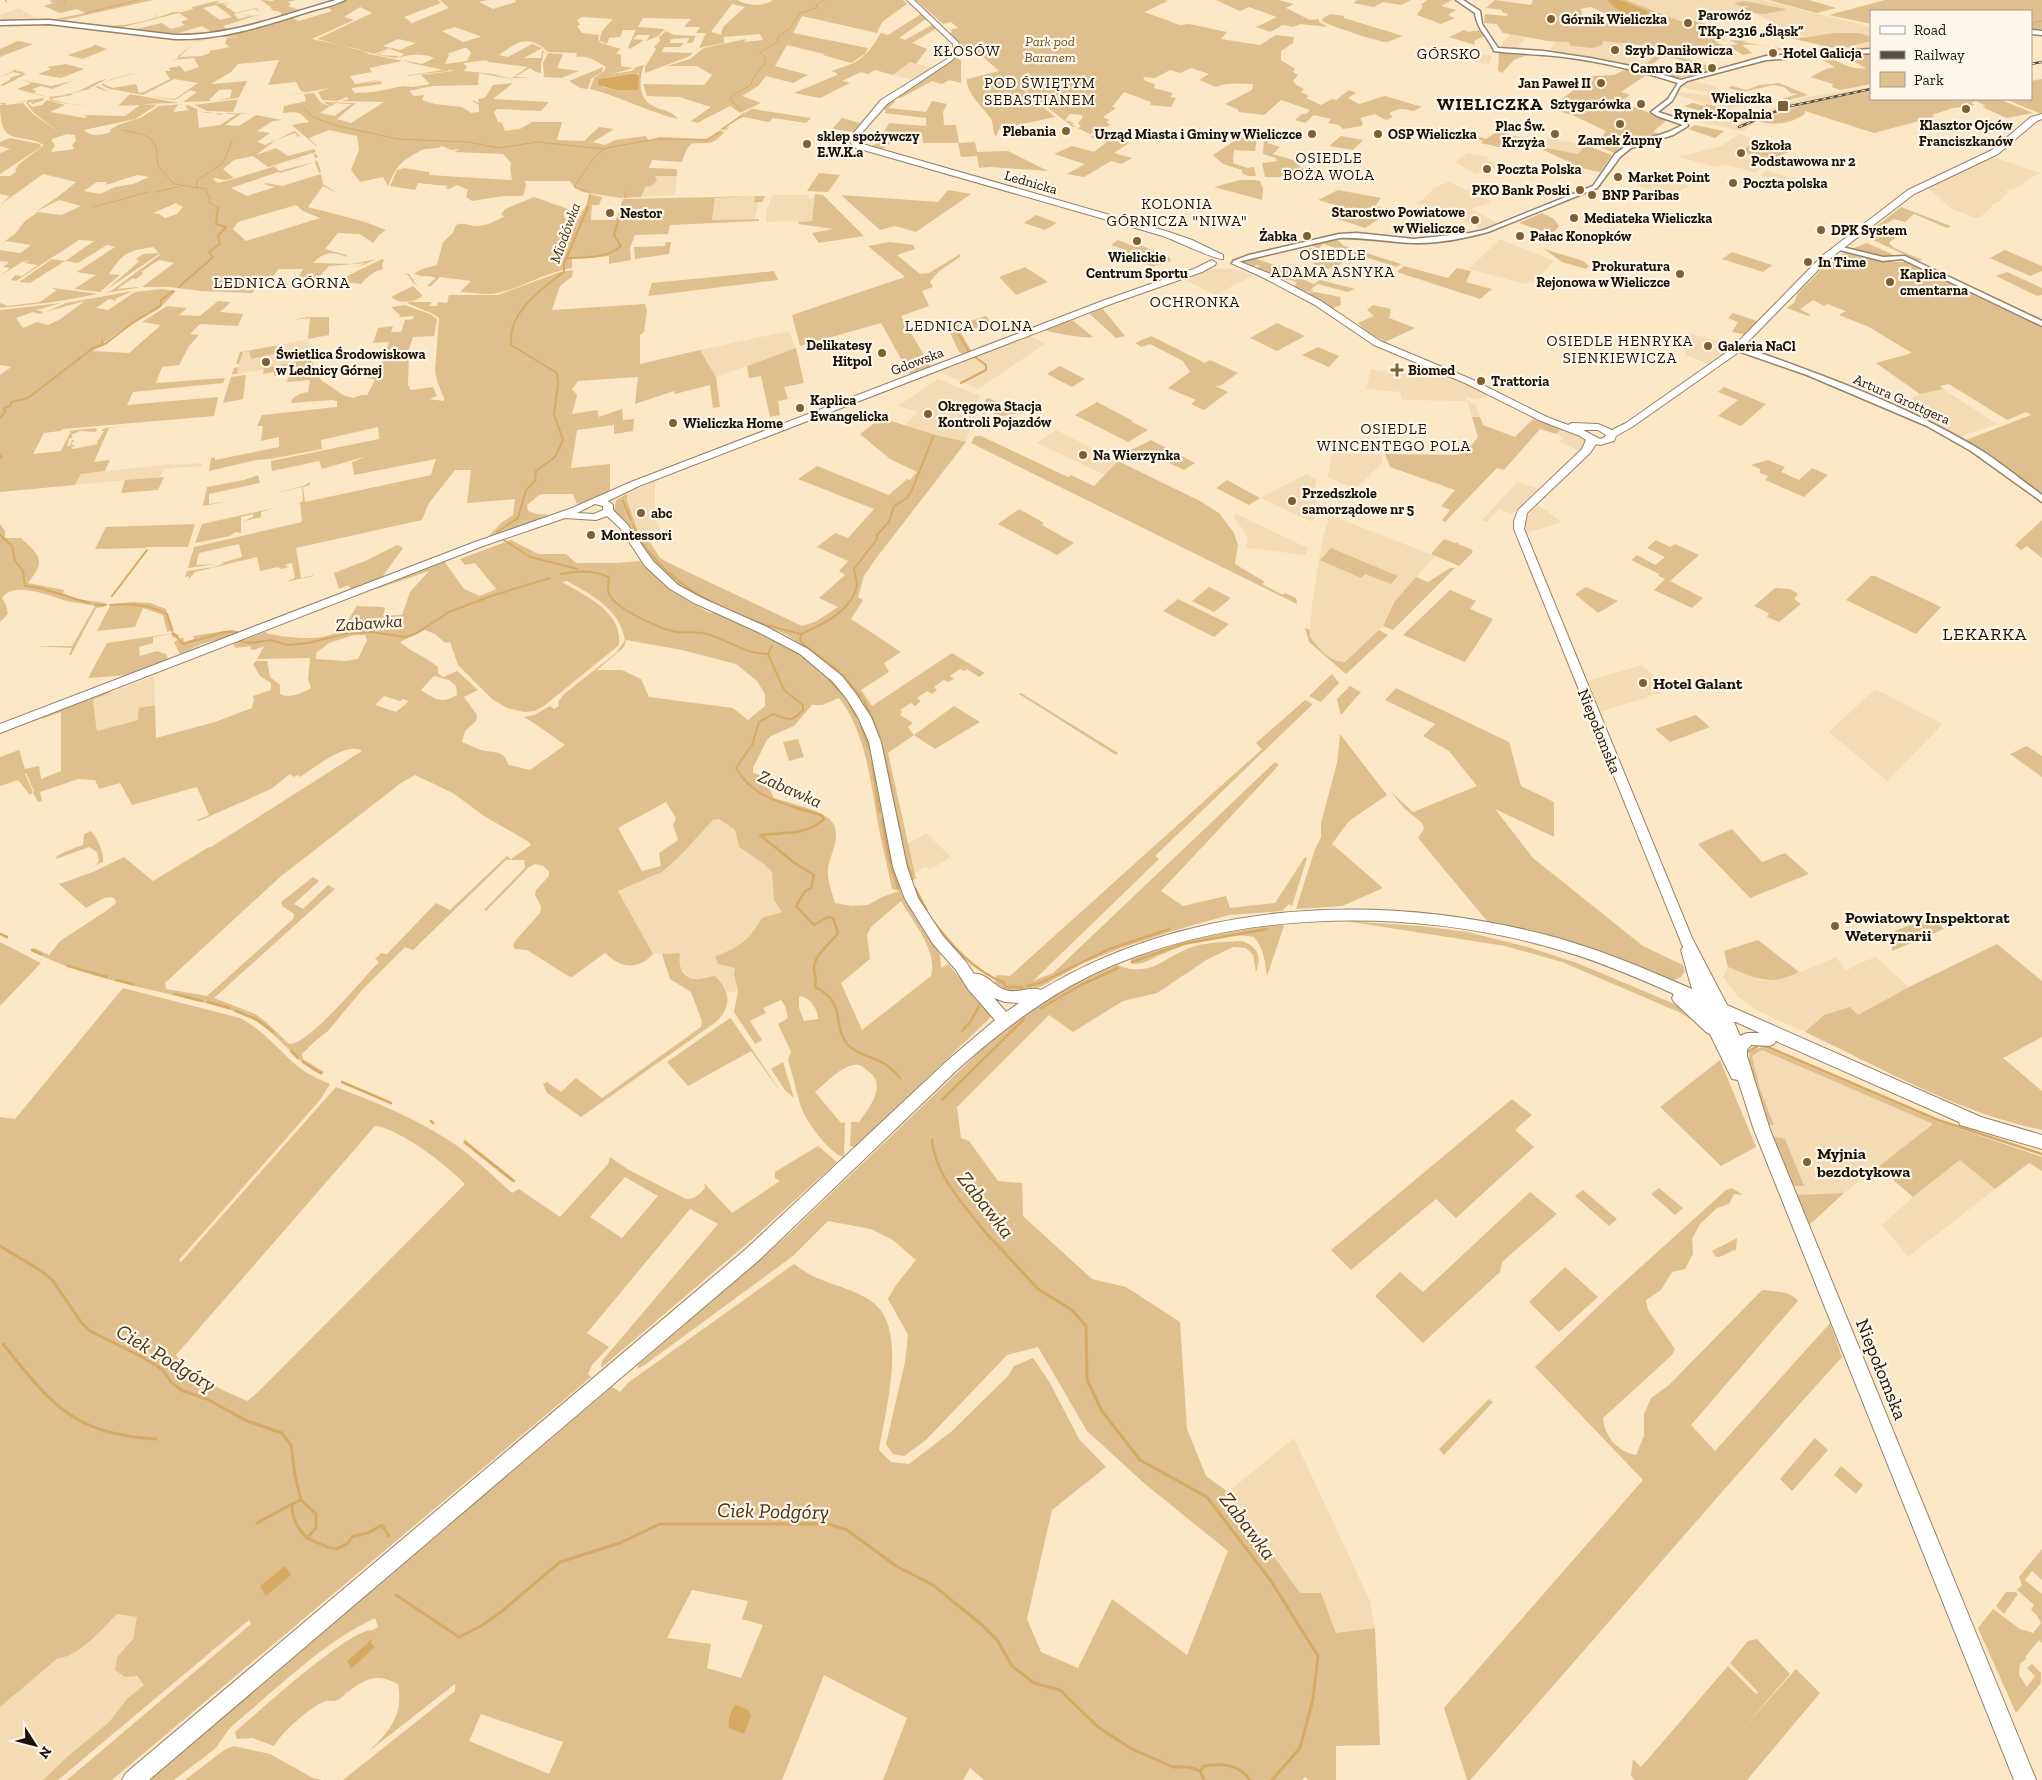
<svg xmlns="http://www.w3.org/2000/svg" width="2042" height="1780" viewBox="0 0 2042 1780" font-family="'Zilla Slab',serif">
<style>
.built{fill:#f5dbb5}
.green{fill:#dfbf8e;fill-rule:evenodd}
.water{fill:#d6aa62}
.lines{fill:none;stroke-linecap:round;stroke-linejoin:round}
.stream-far3{stroke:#d6aa62;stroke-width:1}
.stream-far2{stroke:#d6aa62;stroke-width:2}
.stream-far1{stroke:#d6aa62;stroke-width:2.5}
.stream{stroke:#d6aa62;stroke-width:3}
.minor-casing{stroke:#968366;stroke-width:3}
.major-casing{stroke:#968366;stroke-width:2}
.minor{fill:#fff;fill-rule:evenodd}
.major{fill:#fff;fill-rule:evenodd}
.rail-casing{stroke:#5a4f3d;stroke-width:2.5}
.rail{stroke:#fff6ea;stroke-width:1;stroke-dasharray:4;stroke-linecap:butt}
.poi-dot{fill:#7d6134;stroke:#fff6ea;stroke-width:2}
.labels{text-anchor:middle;stroke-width:4.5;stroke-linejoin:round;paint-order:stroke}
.far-poi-label{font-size:14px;font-weight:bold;fill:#1a1307;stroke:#fff6ea;text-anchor:start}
.far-park-label{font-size:14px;font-style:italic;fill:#70511c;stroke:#fff6ea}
.far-street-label{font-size:14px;fill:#1a1307;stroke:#fff6ea}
.far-neighbourhood-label{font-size:15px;letter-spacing:1px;fill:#1a1307;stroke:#fff6ea}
.far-water-label{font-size:15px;font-style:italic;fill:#473415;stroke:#fff6ea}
.far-quarter-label{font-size:16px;letter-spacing:1px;fill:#1a1307;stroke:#fff6ea}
.poi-label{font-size:16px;font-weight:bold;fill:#1a1307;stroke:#fff6ea;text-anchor:start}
.street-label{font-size:16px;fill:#1a1307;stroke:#fff6ea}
.far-district-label{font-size:18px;font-weight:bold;letter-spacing:1px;fill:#1a1307;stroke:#fff6ea}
.water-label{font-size:18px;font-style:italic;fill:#473415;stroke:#fff6ea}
.neighbourhood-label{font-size:18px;letter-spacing:1px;fill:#1a1307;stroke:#fff6ea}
.near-street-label{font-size:19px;fill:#1a1307;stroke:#fff6ea}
.near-water-label{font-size:21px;font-style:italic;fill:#473415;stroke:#fff6ea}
</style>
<rect width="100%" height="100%" fill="#fce7c7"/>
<g class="built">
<polygon points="1626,0 1762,0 1871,27 1871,48 1844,51 1795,39 1803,37 1756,14 1743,12 1701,23 1686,20 1680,21"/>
<polygon points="19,8 37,19 2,22 0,15"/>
<polygon points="1510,34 1526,38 1516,49 1503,47 1502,43"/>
<polygon points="1559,40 1593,48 1602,41 1658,47 1661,44 1688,50 1686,57 1659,53 1641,68 1550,51 1555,41"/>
<polygon points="1471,53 1492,56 1489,65 1451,56"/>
<polygon points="910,62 933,68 913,80 893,75"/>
<polygon points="1695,81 1713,86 1720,90 1712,94 1708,93 1682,87 1686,83"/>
<polygon points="1871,87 1871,91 1808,103 1782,111 1757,121 1743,131 1672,116 1677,113 1692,116 1698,110 1716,116 1727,110 1678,95 1679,92 1713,96 1741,106 1730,108 1756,114 1802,98"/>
<polygon points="1739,134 1793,150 1770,160 1755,172 1726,165 1716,167 1679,157 1721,146"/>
<polygon points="1549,138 1585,145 1579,154 1538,146"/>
<polygon points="1468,153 1489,157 1487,159 1501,166 1475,174 1455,162"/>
<polygon points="1993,157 2041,173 2026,180 2027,181 2012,190 2004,189 2009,192 1996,204 1990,204 1993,206 1979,218 1975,218 1950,208 1927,187"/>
<polygon points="1766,171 1808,182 1804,187 1761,176"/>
<polygon points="1656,172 1674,180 1690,186 1668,197 1637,185 1645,182 1640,179 1644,173 1650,175"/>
<polygon points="655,176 677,176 675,195 641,197"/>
<polygon points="1449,182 1492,202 1471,209 1500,224 1482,230 1454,216 1452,216 1431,206 1415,203 1421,201 1435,187"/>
<polygon points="775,195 809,195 809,198 816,198 812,221 766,222 767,210 772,196"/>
<polygon points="756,196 755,202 759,202 755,219 712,220 715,197"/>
<polygon points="1500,239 1554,261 1536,280 1524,284 1469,269"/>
<polygon points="1212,269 1234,269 1254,275 1215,295 1183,279"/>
<polygon points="789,331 796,348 716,377 700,350"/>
<polygon points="1689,333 1736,346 1711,365 1685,355 1685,346 1678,343"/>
<polygon points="1031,336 1045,344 978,389 942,373 942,371"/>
<polygon points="308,339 311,359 236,374 243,352"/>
<polygon points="1430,367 1490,395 1475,400 1466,397 1467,401 1476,405 1480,417 1472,417 1467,401 1402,400 1400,392 1366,389 1371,369 1393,373 1418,373"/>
<polygon points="938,379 980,396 966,442 904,426 918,412 898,406"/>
<polygon points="1943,389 1997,424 1960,437 1923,417 1896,406 1920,394"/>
<polygon points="1561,429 1579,434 1586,440 1586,446 1579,451 1560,442 1563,438 1556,434"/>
<polygon points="1056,430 1118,461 1105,475 1037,443"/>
<polygon points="1333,453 1381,455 1383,462 1355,489 1328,477 1331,457"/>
<polygon points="202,463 202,466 164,469 160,477 75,485 81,474 169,464 173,465"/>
<polygon points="1307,474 1316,479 1316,485 1313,488 1317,490 1317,504 1313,522 1260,498"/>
<polygon points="655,481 655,520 663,535 643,541 627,500 627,494"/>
<polygon points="1518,481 1538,489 1512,514 1499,509 1487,522 1482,520"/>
<polygon points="1538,505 1562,522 1526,533 1526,517"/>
<polygon points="1236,514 1308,548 1306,555 1246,548 1248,539 1240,525 1233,517"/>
<polygon points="1330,515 1435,556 1395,601 1384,626 1345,662 1336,662 1319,649 1310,637 1312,603 1322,542"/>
<polygon points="1642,665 1669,690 1601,712 1588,681"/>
<polygon points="154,676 155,705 148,705 139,720 97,731 93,702 94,699"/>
<polygon points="1875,689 1943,724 1887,781 1829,732"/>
<polygon points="719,819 735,830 739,847 764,864 773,872 774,900 782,912 762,918 752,935 734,949 715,957 718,964 735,967 734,974 738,991 728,993 722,984 707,976 696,980 689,977 681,969 678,964 679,953 653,954 618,891 662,872 678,858 713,820"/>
<polygon points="926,833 951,857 929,870 926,867 914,873 908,844"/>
<polygon points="1836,957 1846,971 1857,964 1876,957 1909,987 1858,1015 1824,1015 1805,1032 1760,1012 1738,997 1723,977 1728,967 1763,981 1788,977"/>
<polygon points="1762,1050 1933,1124 1844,1193 1796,1195 1768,1125 1774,1125 1760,1089 1752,1056"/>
<polygon points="1961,1160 1995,1189 1908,1257 1882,1225 1913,1197"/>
<polygon points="1294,1438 1370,1601 1375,1628 1336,1633 1321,1593 1300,1593 1228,1492"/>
<polygon points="117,1614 137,1616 133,1639 117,1656 144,1685 127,1699 109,1722 67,1757 43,1780 0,1780 0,1707 58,1658 87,1644"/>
</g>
<g class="green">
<path d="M53,0H153L59,21C93,28 127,28 157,17L153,13L158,17L151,20L173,12H182L193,9L192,7L217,1L219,2L215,4L230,2L222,4L225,5L230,3L225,6L236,13L256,8L261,12L255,9L234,14L238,19L250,16L240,14L253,16L262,14L223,26L230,31L252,24L254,25L212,35L215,34L202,26L172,35L180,37L128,31L162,23L171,29L185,25L181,22L188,19L179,13L119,28L123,29H115L117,27L109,28L46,21L85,13L77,9L60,13L44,6L53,3L49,1ZM216,5L232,17L220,20L203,8Z"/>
<polygon points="261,0 274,1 273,0 296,0 288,2 291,4 288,6 296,9 307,9 277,18 281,15 281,12 272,10 270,6 278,4 269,6"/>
<path d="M345,0H438L441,3L404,17L412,23L449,8L440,0H489L479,2L493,9L516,2L515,0H737C747,6 763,7 773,0H903L907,4L882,22L877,33L802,16L793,33L868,48L865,54L851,63L823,55L824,54L787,45L775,66L808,75L793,83L766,76L758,86L742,96L761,103L740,113L730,106C719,112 709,116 698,123L691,121L711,107L679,97L647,96L643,84L704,85L712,75L697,66H667L690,59L704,48L746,39L744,42L763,40L760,34L724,37V43L699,48L706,33H696L700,27H684L691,19L643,18L638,27L665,29L658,36L646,41L650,35H637L633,39L644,40L630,49L628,47L636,30H623L620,37L609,38L607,44L600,41C599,31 608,25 613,19L582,17L577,20L580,25L577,26L582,33L599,35L598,39L601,43L621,49L616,53L621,55V66L633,68L612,74L632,71L636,67L644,65C641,71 640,82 641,89C645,113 670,106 678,119C647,112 620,96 590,89L594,78L604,71L606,67C595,61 588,55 576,57L577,53L548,52C544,47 540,46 535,43C521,37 511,47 499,55L508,57L532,44L542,48L524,58H541L542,51H544L541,64V73L536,72L530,68L515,77L532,78H512L528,67L488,62L487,60L463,63L467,67L464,71L493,74L515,80L479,73L478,85L432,86L409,91L414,96L424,95L422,100L435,104L462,107L471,113L479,112V105L472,101L476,100L474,101L479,103L478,99L485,98L493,85L513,83L493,99L549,102L541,111L497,109L494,112L498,122L502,123L505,131L520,129L532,122H562L557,140L584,141L599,127L614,129L593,142L605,145L615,140L646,136L648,140L660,137L706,139L719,131L725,132C721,135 716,141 712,142C693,147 691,134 682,162L652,160L649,168L677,169V176H655L657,181L651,186L646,187L641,197L620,198L583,192L575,188L570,181H525L526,186L523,196H503L472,201L466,197L468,190L457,185L449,189L445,188L448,186L418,183L415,190L390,186L397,170L404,168L429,172V175L512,180L510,168L511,163L503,154L455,152L459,149L451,150L442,146C435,150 427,147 420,151C401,162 398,163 388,186L383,177L360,182L351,170L359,150L357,136L329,130L309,138L317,146H316L292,125L309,122C299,112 300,111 283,113L284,106L306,101L304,94L314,93L321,103L330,106L320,113L335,116L351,104L336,103L331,106L323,102L356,103L337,119L351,123L384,102L341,101L349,99L347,97L337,101L322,100L318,92L330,88L285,96L305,92L301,91L296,82L268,85L279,60L238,64L231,72L211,84L247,81L239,97L237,98L214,101L230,98L232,91L230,89L219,90L209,100L211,101L183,102L197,92L190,90L175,100L147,96L175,99L198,83L174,79L143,95L110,89L101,85L109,80L133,73H134L108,81L103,84L113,88L136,84L139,93L144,92L170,79L165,71H170L169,68L180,66L185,72L199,67L194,58L172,60L179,58L177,57L195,42L208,39L196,41L179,57L202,56L210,53V51L229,47L225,43L227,38L240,37H213L290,17L299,21L332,11L327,6ZM732,4L745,7L723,27L721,35L711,32ZM360,7L372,13L317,39L374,54L390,48L383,46L398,39L416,43L400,50L392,48L377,54V55L395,58L400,56L378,55L389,49L404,54L399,58C410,54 422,53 434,58L422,64L403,60L412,63L369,54L358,49L312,39L354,20L344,17ZM455,27L480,36V37L463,42L442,31ZM464,48H467L471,53L467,61L445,64L449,55L447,54ZM402,61L443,70L404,76L449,71L448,69L453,71L421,75L430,84L413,87L403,86L374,92L355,93L351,88L382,84L380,81L361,84L383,79L355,84L350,76L372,72L369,68ZM633,73H638V89L616,90L603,87L599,79Z"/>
<path d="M916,0H1165L1168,1L1144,12L1180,25L1189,24L1227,32L1221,39L1260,45L1276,35L1294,37L1293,43L1281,51V60L1295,69L1293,72L1298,75L1293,81L1296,85L1304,89L1301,92L1309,96L1306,98L1321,105L1332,99L1336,100L1349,90L1356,93L1348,98L1359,104L1385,96L1422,107L1413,111C1403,108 1399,108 1389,113L1393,117L1386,120L1375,114L1360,118L1363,123L1362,126L1343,129L1339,125L1328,123L1331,119L1314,115L1305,123L1295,120L1302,114H1306L1310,110L1281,100L1264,115L1239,112L1237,109L1225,104L1252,90L1253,84C1241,84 1227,82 1216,87L1199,80L1209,74L1191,68L1180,73L1170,70L1155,78L1143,77L1145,81L1155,84L1154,88L1173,93L1170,97L1176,98L1171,107L1150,105L1151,102L1124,92L1112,107L1116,108L1103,117L1110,120L1106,122L1111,125L1090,134L1077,128L1081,127L1078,123L1083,117L1082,115L1070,114L1065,120L1074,123L1072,124L1075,127H1073L1013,81L1055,117L999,129L996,137C992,131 994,125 991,119C983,107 966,93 967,79L999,71L974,49L960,51L961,47L949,34L953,32L950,30L958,28L951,22L943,24Z"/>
<polygon points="1216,0 1278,0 1294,4 1286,8 1310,20 1319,19 1319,22 1328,27 1301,24 1292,27 1283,25 1270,32 1256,27 1277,17 1249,7 1240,11"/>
<polygon points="1357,0 1411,0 1401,5 1383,2 1374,7 1353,3"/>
<polygon points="1427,0 1452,0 1441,6 1456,10 1448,15 1455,18 1441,24 1417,15 1423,6 1421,5"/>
<path d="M1495,0L1531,5L1533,0H1626L1680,21C1694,18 1710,24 1721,31L1714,32V35L1725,40L1716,42L1724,46L1738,44L1729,40L1749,41L1742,42L1784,49C1790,53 1796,50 1802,53C1789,56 1783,51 1771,47C1761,45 1752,44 1742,45L1752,53L1743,55L1733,49L1725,50L1689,48L1688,50L1661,44L1658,47L1603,41L1602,45L1593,48L1571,46L1569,42L1548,41L1503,33L1497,24L1484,23L1485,14L1507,16L1508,14L1502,12V10L1486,8ZM1591,7L1604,13L1608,21L1581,16L1582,11L1580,9Z"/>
<polygon points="1768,0 1809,0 1836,8 1817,13"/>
<polygon points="1885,0 2042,0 2042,29 2031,30 2031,11 1871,11 1871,24 1829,15"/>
<polygon points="1744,1 1785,9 1786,10 1764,14 1747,12 1745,8 1750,6 1740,6 1734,3"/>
<path d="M921,14L926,19L899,38L905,40L932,25L937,28L912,43L927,49L916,64L910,62L893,75L875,70L868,74L861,72L842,81L850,83L820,98L794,93L837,75V73L831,71C860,62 865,59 881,33L888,35Z"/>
<path d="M1330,14L1344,16V18L1403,36C1398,37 1390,42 1385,42C1376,41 1330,26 1322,21V19Z"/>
<polygon points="1784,29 1802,38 1834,33 1859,33 1871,37 1871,41 1846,47 1829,47 1770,33"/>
<polygon points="1464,30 1468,32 1480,30 1486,35 1474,41 1475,45 1449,37"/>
<polygon points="666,31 674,35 696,36 692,43 687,43 689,38 671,39 670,43 684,43 680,47 664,47 662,52 693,53 688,57 645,73 645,67 656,49 654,47 660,41 659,37"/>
<polygon points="18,41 33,44 0,57 0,49"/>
<polygon points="93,44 107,49 83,59 68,55 94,46"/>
<polygon points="1504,51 1533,53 1514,60 1502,73 1498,71 1499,53"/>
<path d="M1871,52V84L1841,90L1832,87L1833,84L1810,77L1826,69L1835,67L1816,56C1834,55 1848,72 1866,68L1849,59L1858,60L1859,58L1842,55Z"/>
<polygon points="548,53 563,54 557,68 579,71 561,78 544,77 543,63"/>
<path d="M1659,53L1691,60L1711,67L1710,68L1713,70L1707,72C1699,66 1671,55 1663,57C1659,58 1655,62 1652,64L1658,66L1654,69L1682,76L1692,69L1688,68L1690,66L1703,73L1678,78L1641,68Z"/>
<polygon points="956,58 961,60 961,83 949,80 942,84 932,81 899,99 900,95"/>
<polygon points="66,64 84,69 61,78 38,74 51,69 47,67"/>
<polygon points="603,67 602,72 591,79 588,89 580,88 569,81"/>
<path d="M17,69L16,71L24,72L22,73L26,74L16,79L51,86L72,81L52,89L41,86L32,89L36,91L34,93L47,97L68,95L65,94C82,94 91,81 107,79L86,90L98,86L109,92L95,87L71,94L72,95L50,99L70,104L87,106H85C73,105 61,103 49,100L50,97H46L17,89L32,83L17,79L3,86L0,85L10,80V78L22,74L13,72L0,77Z"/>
<polygon points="1624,70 1648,74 1621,92 1630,95 1618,103 1615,103 1631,108 1635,107 1654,115 1668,119 1653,132 1664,135 1633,143 1614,153 1598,146 1597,144 1606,131 1572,115 1549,108 1593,76 1614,75"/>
<polygon points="2042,79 2042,113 2039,113 2005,99 2031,99 2031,81"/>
<polygon points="1779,83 1808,95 1778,103 1776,101 1798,94 1791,93 1784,87 1773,85 1743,92 1728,88 1732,86 1746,90 1760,85"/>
<path d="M1871,91V99H1954L1961,101L1958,99H1999L2033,113L2007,118L1982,107L1986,106L1976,101L1971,103L1975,105L1953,108L1932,115L1934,117L1874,133L1805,111V114C1791,124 1773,126 1757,121L1808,103Z"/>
<path d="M130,94L179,103L141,104L157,105L135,119L84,130C93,138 100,135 111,132L110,130L118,125L142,117L159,106L184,104L178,105L173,112L189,110L185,106L188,105L204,112L224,114L217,115L218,113H205L197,109L199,128L220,125L237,114H226L228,113L253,114H241L225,125L239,126L256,115L282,120L273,121L257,131L270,133L257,142L265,145L295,131L300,136L298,137L295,133L276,140L256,155L276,148L288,156L314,149L316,152L268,167L253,156L234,160L223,169L234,178L225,180L215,178L213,179L218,183C224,181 231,180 237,178C263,170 288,162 314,154H316L318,157L315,158L314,154L274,166L279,171L315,162L317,160L321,172L319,173L290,181L319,173L315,162L281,173L278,172L231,188L247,196L275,187L264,184L266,183L282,186L321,174L323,184L337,193L323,186L308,207L365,222L386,230L379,235L373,243L360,234L338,233L325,249L346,255L347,257C331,251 324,252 313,263L351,264L377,259L356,268L365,263L329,266L318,278L298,277L303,269H279L270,279H264L252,293L201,291L169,287H142L174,263L159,260L141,272L144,273L136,279L133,278L117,289L138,287L137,288L104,293L111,291L161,254H159L106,290L135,265L139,261L136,259L143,254L159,253L153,247C127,251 124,252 109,274L120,275L100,292L74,289L96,275L77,272L115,247L107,245L78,263L65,261L30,283L19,282L52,259L65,261L94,241L79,240L16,281L11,280L15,275L22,276L38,265L24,263L31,260L22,262L0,276L10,268L3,267L9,262L0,261V250L20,253L31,245L6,241L1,244L15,234L25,221L38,212L61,215L81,206L59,200L35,212L59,196L76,182L43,174L0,205L10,196L0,194V176H10L17,171L15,170L19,164L44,145C19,131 0,149 0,105H3L0,103H6V105L23,103L33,114L60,133L34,113L26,103L28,101L11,103L43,98L44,100L32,104L31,103L35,101L28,103L32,107L42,105L47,100L65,105L50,112L85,118L87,116L82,115L125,116L140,105L118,106ZM67,134L75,135L76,141L72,145L74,149L51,152L55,145L52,141V139ZM138,175L149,177L133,184L115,187L100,194L84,191L97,182H107L105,185C115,183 127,177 138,175ZM176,203L183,207L177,214L165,218L159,214L153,213ZM296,205L303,211L320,218L246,241L233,229L238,222Z"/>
<path d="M894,98L895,102L888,108L926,112L932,101L947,104L943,112L944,125H956L959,143L975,142L977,152L1008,151L1048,171L990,167L979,168L977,156L961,157L958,143H923L922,135C906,136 894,140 881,150L868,148L879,142L889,123L926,126V118L885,113L886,110L881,108Z"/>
<polygon points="232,100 241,100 238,100 233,112 207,111 194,105"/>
<polygon points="1693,103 1704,106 1707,104 1727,110 1716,116 1684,106"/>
<polygon points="751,109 753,109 811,118 806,123 773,118 769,122 743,117 727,126 728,130 720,129"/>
<polygon points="842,118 860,123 853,132 832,129"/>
<polygon points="1695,125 1724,131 1715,138 1688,129"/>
<polygon points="1498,131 1521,138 1516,142 1507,140 1504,144 1508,145 1507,147 1498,147 1481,143 1483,141 1474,138 1477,136 1486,139"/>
<polygon points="1094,135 1129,143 1114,153 1132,158 1122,164 1111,161 1084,177 1067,174 1085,164 1054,154 1072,146 1094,152 1107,142 1090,137"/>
<polygon points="1242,136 1242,138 1257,139 1255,151 1234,150 1233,163 1247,168 1254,167 1256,176 1248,176 1242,173 1242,170 1223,164 1213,155"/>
<polygon points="1341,136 1363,140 1353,150 1329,146"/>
<polygon points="10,138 40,144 41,147 0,174 0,153 10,149 0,146 0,142"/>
<polygon points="1758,139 1792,149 1793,150 1768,161 1742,151"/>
<polygon points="1271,140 1267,143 1280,147 1273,154 1303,163 1299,167 1320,173 1309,176 1293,171 1280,177 1265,177 1262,163 1277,161 1276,158 1263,154 1264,141"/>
<polygon points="1585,145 1612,155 1600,172 1582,168 1537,147 1538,146 1578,154"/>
<polygon points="819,173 840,175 828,192 807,191"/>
<polygon points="1240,180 1255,180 1260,181 1263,189 1262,200 1214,187"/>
<polygon points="948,190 971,194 916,232 895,226 880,230 841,195 938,202"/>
<polygon points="1338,190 1381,198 1375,206 1393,210 1365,228 1338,219 1349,209 1318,200"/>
<path d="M589,194L602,197L599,205H592L591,220H616L623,199L765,196L762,202H754L755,196L715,198L712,220L759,219V221L670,225L668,234L635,235L630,248L631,260L609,264V256L572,259V268C546,272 524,287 498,293C486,296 472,292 460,292L471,281L440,277L431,286H427L436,278C428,275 420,275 413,281L419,287L413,283L408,275L404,273L409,274L413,280L422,276L414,274L422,269L437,265L443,242L453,233L456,225C463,222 468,225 476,226C486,226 496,221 505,216L501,215L505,209L534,197L568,209L564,218L578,219L587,204Z"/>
<polygon points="815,194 823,195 864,236 819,243 812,233 833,229 799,224 798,222 812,221"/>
<polygon points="1901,207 1951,226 1947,228 1914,214 1905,222 1894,219 1884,225 1902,232 1889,243 1894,248 1923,260 1919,261 1864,236"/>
<polygon points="1542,213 1554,219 1559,226 1552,234 1519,223"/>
<polygon points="1036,215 1057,223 1045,230 1024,223"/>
<polygon points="1337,239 1344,246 1401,264 1397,267 1323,244 1318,249 1312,245"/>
<polygon points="1118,240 1136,247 1140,245 1169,257 1171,261 1152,267 1122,253 1126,250 1111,245"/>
<polygon points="666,242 671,242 669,254 635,259 634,247 665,246"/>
<polygon points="890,242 913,245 915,249 897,255 920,274 929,273 960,254 960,257 939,271 930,282 933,287 922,291 929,306 901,316 931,367 910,375 881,323 800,346 792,315 905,277 868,246"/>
<polygon points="1867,243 1896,256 1888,257 1849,250"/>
<polygon points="1310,248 1341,260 1342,263 1335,269 1331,269 1331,267 1329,269 1317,267 1312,262 1318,263 1322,259 1299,252"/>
<polygon points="1544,249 1583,261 1589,266 1586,269 1562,262"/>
<polygon points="2005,250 2042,266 2042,271 2030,276 1990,258"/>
<polygon points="1732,252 1772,265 1763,272 1722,259"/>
<polygon points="1846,253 1884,262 1907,262 2042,327 2042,494 1966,440 2031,415 2026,412 2007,420 1949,384 1940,386 1943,389 1920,394 1876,363 1912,353 1869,327 1839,315 1846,311 1827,304 1824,306 1813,300 1800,309 1811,315 1808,316 1787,308 1794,303 1798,293 1834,257"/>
<path d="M382,259L384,260L382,265L383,269C376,270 365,278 361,284L337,281Z"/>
<polygon points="1256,259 1297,272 1308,273 1300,278 1314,284 1320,280 1355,289 1347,292 1318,284 1311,289 1314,291 1304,292 1294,286 1297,283 1289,279 1287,280 1256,269 1260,266 1256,265 1252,268 1241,264 1244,261"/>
<polygon points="1404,266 1448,278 1457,268 1471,271 1466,282 1492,289 1480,299 1397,272"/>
<polygon points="1025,267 1048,282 1016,295 999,277"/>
<path d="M573,270L572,277L560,286L552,310L645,304L647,311L644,332L640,335V364L700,350L716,377L720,407L713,408L710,385L675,394L674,391L635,404L638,377L578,381L572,389L577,395L572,414L597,410L599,417L622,409L623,420L634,419L633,431L614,434V425L577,430L571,468L610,464V493L577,504L573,494H544L539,495L527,505L528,511L537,514L551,515L486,539L501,523L513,515L515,499L467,503L471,470H455L429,503L422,520L296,548L301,578L314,575L313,576L285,582L295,578L292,563L285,565L289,567L281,569L278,567L260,571L257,557L195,572L188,580L189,576L185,577L187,571L214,567L225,563H221L242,557L239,544L199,553L196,565L216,564L188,568L194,547L302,522L300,503L303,501L302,487L269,495L303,486L310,482V485L303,487L305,502L431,475L436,459L354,475L352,462L367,456L322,469L319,461L272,471L271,461L379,439L378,427L321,440L322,449L270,459L256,460L209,471L211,458L215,457V460L279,447V437L261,441L263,426H257L262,415L337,407V401L332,400L291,403C292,396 301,393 308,392L310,380L287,382L289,374L274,376V372L263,374L264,369L235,374H232L234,368L238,367L237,374L311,359L321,380L343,395L353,398L361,395H367L375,380L360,375L379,374L389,342L373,343L378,328L393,326L391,332H401L405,320L413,319L414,316L399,317L400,315L391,307L405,305L430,314L437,319L434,336L413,337L409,349L408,385L411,390L433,387L437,396L429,399L444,401V398L438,384L435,371L439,318L433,314L407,303L425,297L412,302H432L429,306H437L438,302L447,303L449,295H498L560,272Z"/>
<polygon points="774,271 778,280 648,296 652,283"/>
<polygon points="2007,272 2042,288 2042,295 2037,296 1996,276"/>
<path d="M413,286L423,296C412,302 401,305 391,297Z"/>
<polygon points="54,288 98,294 54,302 0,308 0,303 8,306 40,302 57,290 52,289"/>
<polygon points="161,289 176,291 159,309 121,330 93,351 129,353 161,325 142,322 167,306 187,308 179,315 200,316 218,301 231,302 220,312 243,314 238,326 200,324 190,334 199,335 189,346 179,365 162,367 156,383 225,378 223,383 133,392 127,405 218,397 214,416 63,429 60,431 44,433 33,454 61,451 71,431 66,431 68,431 95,428 97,430 96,432 80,431 71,435 73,437 69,439 67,446 70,446 72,440 74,440 71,445 75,445 71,448 73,449 98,444 97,442 104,431 101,431 105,428 136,425 109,428 94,462 110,460 105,471 81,474 75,485 0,492 0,375 11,367 0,365 0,310 61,303 37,310 43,312 40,314 33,312 16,318 23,328 37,322 48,325 59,320 85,301 45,312 66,303 133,291 115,299 116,301 109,299 96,308 108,310 135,292"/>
<polygon points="1315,292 1340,297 1341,305 1333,308 1306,293"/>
<polygon points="1373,305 1391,309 1389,318 1415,328 1385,342 1366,331 1358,323 1374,316 1367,310"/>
<polygon points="1102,308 1125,336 1116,338 1090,314"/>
<polygon points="1733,313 1760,322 1748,335 1732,332 1738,322 1728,318"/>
<polygon points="986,316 991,323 961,333 972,352 964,354 959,352 948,328"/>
<polygon points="308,317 329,317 329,335 308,339 310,318 292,320"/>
<path d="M1072,320L1093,337C1088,339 1051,333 1045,330Z"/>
<polygon points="1277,323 1305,336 1277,351 1250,338"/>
<polygon points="1151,336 1205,363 1210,360 1238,373 1220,386 1215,386 1228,392 1204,410 1191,404 1196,400 1168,388 1190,372 1183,361 1150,344 1141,347 1135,343"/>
<polygon points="281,345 282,352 251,359 249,351 243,352 239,364 236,364 240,352"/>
<polygon points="1318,347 1339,356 1329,367 1302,355"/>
<polygon points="796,348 804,383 784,387 788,399 778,401 780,415 770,417 761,376 749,378 747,366"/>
<polygon points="1060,366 1085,379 1072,387 1047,374"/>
<polygon points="246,375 243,399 223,403 231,377"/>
<polygon points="1724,387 1766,404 1741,426 1718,416 1738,400 1718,392"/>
<polygon points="988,398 1020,413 1001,416 988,411 986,414 980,413 986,399"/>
<polygon points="1097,402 1133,421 1132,422 1148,430 1128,442 1075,415"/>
<polygon points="1472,417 1480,417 1483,425 1515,437 1533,419 1561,429 1556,434 1540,429 1504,470 1497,468 1445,522 1442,520 1450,510 1441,506 1455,490 1390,467 1385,454 1457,455 1466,452 1478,437"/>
<polygon points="881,418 933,434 966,442 874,561 864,576 858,597 863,600 851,619 901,652 884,663 889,672 861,690 872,706 952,653 985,673 979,677 967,669 964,671 960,669 950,676 954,679 948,682 944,680 934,687 937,690 932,694 927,691 917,698 921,701 915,706 911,703 900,710 902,712 900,715 913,723 908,727 914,735 954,706 980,722 935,749 914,735 888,753 916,879 909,880 871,719 843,676 827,662 787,635 693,594 668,577 655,564 639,542 648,539 660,558 669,563 802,626 815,622 838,607 819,598 845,575 839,571 848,561 817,547 835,533 848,538 874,509 798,479 817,466 889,495 907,479 910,480 917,472 890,459 860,434"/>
<polygon points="975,436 981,436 1068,477 1071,475 1094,486 1118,461 1200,501 1219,513 1234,533 1238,545 1235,564 1265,582 1262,584 1283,595 1285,593 1296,598 1297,604 971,443"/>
<polygon points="1151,440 1195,463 1184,470 1147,453 1139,458 1127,452"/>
<polygon points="1768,460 1785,467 1781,472 1799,480 1812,468 1828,475 1804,497 1765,480 1768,476 1760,473 1760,469 1751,465"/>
<polygon points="258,475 260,483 209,494 209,504 229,501 203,506 207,487 244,480"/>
<polygon points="164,477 158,490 121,493 125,480"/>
<polygon points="1227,480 1260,498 1249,505 1216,488"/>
<polygon points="627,494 627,500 640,536 636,537 614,511 616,500"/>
<polygon points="274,508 261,512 261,517 244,521 253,517 253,514 241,517 241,533 235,532 230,536 195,543 202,524"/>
<polygon points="1019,509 1044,523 1042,525 1074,543 1057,555 998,524"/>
<polygon points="2042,520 2042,558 2027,546 2021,550 2015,545"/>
<path d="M0,524L5,531V538H21C41,557 46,560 28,583L64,590L63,593L77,599L106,603L104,607L96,608L71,655H69L72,648L34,646H72L95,606C87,604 79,603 71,602C55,598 13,579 2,598L6,605L8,614L0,622Z"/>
<polygon points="195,524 188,547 146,547 110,595 145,548 95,549 106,527"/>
<polygon points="1444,539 1455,543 1458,542 1458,544 1471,549 1473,552 1459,566 1431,554"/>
<path d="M511,540L538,554H566L576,563H616L642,561L662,583L681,596L707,612L719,614L758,631L800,652L842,689L864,723L918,919L940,954L941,968L948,964L992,1016L855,1147L850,1146L851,1122H859C869,1108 888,1085 868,1071C864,1068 860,1064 854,1065C840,1067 826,1083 815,1092L841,1123L845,1122L844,1157C829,1154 804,1119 800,1104C796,1089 792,1074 788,1059L791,1052L778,1024L788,1018L785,1006L781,1000L763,1008L766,1013L750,1021L762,1040L755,1044L734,1012L738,991L734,974L735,968L718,964L715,957C740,946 748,942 762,918L782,912L774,900L772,872L764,864L739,847L735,830L719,819L713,820L678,858L662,872L618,891L653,954C637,971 621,968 605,953L572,977L568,976L527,950L515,949L513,945L516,940L540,913L541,906L535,895L536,890L549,876V871L543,866L535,864L528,868L486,911L484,910L525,868L524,860H506L413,950L405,947L362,990L328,1031L314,1042L302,1054L303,1059L324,1072L321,1075C293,1060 278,1032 250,1018C229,1007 203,1003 181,997C130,985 78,974 31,951L34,948L49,955L60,941L106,911L116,903L115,899L112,897L104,898L86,908L59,884L93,872L124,857L153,881L209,847H211L362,751C347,741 314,768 300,777L298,775L293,777L290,774L271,789L199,821L197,820L209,815L197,787L132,805L120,783L99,789L95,780L78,779L40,792L42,801L38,802L33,793L34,791L26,773L25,774L33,792L30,795L18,780L0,786V757L19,750L25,769L39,766L41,779L61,771V712L42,719L40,716L107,690L110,693L94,699L93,702L97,731L138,720L139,708L155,705L156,738L215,722L252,708L254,700L253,696L271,690V683L260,676L253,664L256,661H267L270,677L280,685V694C289,699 303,693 311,688L308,679L310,658L257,659L264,646L254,650L250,649L251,646L236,648L232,643L271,630L265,633C283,637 317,642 335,633C344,629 351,615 357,606L382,607L385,608L383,616L402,615L410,592L429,571L377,589L376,587L444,561L464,589L480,596L496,589L475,563L465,565L460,559ZM567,581C592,595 620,609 625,640L616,653L564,694L558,702L559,706L554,709L550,706L534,715L524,717C540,726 550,735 565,745L530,770L509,765L504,756L499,753L481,750L462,742L465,731L476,721L477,715L464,697L478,690L457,671L443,677L438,673V667C426,657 411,652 400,642L425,630L435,634L445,643L450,642L458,665L492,699L507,708L525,712L535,711L544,706L619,645C623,612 586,596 562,582ZM354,635H365L367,640L358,659L345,661L316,659V653L329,643ZM626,640L682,650L736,664L757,681L765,694V706L748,720L733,708L649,697L641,679L622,670H597L624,647ZM434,676L449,680L456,686L457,695C441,704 436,700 421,690ZM384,696L400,701L403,699L408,701L407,703L396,712L375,705ZM839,698C867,734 871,786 879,829C883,849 888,869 892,889L899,891L882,897L868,905L852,906L835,903C832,892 827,880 828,869C830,853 845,831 828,818C819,810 787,802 774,798L762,775L753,773V768L767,740L771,736L794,726L812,705H822ZM415,775L453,793L484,816L529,842L531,845L511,859L507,856L450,910L436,903L387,954L381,953L375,959L379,962C363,978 309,1045 289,1044L265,1021L255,1014L214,998L335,889L328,885L303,909L294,904L319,881L313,877L281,902L282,906L294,914L293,919L207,996L166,989L165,983L280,877L401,783ZM666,802L676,818L673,825L678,840L659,853L661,866L642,871L618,828ZM901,901C913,922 938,951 931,976L862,1030L841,983L870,959L867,935L871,927ZM801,996C811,998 818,1010 818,1019L804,1021L799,1008V997Z"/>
<polygon points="1656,540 1670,547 1675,544 1699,555 1670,581 1703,598 1692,608 1654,590 1665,579 1658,576 1659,574 1631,560 1637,555 1655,565 1665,557 1647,548"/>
<polygon points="397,545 403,548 382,577 430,559 352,589 348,585 339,589 334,573 365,561"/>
<polygon points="1331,548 1398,576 1391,584 1365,574 1361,578 1320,560"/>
<polygon points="1450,568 1455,568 1393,630 1383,626 1395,601 1416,577 1428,582"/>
<polygon points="1871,576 1875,576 1941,607 1916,634 1846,600"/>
<polygon points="1209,587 1231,598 1214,612 1192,601"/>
<polygon points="1586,587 1618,601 1598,613 1575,594"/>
<polygon points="1775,588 1790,589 1798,594 1794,599 1801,604 1779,622 1767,617 1769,613 1754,606"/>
<polygon points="1450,590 1476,601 1470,609 1493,619 1465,662 1403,635"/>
<polygon points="1178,599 1229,624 1214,637 1163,611"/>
<polygon points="134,602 150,603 166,609 174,630 167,632 163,615 143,608 135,627 97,631 111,604"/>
<path d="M1305,628L1310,630V637C1319,648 1329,662 1345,662L1379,630L1388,635L1346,674L1309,642Z"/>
<polygon points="231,630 238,631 235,635 202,644 180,654 174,642 183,637 184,642 194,639 193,636"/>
<polygon points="175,633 180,636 173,638 171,634 153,637 153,643 139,647 140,656 157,651 166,654 168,659 170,659 129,675 88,678 107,643"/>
<polygon points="1332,674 1339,683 1321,702 1309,696"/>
<polygon points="1350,686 1361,692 1341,715 1337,699"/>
<polygon points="1396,688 1509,742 1521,786 1554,802 1554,837 1495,809 1533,858 1643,946 1683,965 1685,971 1681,977 1674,980 1630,962 1565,941 1487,921 1418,838 1424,829 1422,823 1404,808 1391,792 1413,812 1477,786 1449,751 1423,736 1435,724 1385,700"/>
<polygon points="1021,693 1118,753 1116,755 1019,694"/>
<polygon points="1305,700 1313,704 1155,856 1159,859 1033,981 1053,973 1275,762 1279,765 1161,891 1183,906 1226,896 1230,908 1275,903 1305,857 1307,858 1292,906 1289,904 1282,911 1229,915 1176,930 1124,947 1083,963 1044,985 1024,994 1010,994 994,985 997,975 1010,976 1262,749 1256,743"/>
<polygon points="1696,715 1710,727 1670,742 1655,729"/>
<polygon points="1340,734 1387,795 1349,821 1332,844 1383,888 1342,906 1296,909 1315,849 1321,837 1321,823 1337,763"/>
<polygon points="798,739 804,757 789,761 783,742"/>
<polygon points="2027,746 2042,756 2042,777 2010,754"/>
<polygon points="1732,829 1762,862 1785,853 1809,874 1750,898 1698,844"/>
<path d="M91,831C98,839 104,852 103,862L96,865L99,861L97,852L89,847L56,859L57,856C66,851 74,848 83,845L84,834Z"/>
<polygon points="1930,916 1944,929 1892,951 1893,932"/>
<polygon points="1345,921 1421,926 1467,932 1528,947 1577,963 1677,1005 1706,1030 1681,1013 1562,962 1505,946"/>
<path d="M1280,924L1284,926L1267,976C1265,961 1264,949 1254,937C1225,932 1192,941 1165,953C1154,957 1144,965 1132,964L1131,958L1196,938Z"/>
<path d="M1758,940L1799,972C1769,987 1756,978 1728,967L1724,951Z"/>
<path d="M1242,941C1258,947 1262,956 1256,972L1253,955L1246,948L1233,947L1208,959L1157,993L1123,1001L1073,1032L1049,1015L957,1107L961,1138L969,1141L998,1181L1022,1183L1023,1216L1092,1279L1126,1287L1180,1322L1187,1429L1206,1476L1228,1492L1300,1593H1321L1336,1633L1375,1628L1380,1745L1336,1746V1780H1308L1305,1777L1302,1780H984L970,1768L963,1780H883L907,1718L824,1675L782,1780H343L455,1691V1684L368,1752C389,1732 404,1715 398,1684C377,1674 369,1677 349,1691C345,1693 342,1699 337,1700C334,1702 329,1700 326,1701C312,1705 281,1733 274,1746L253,1738L237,1739L235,1732C256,1714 351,1627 373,1630L378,1627L375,1618C324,1642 282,1684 239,1720L229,1729L216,1748L174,1780H149L612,1387L620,1392L629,1382L794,1264C800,1268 806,1273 813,1276C833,1286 859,1290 876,1305C907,1333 885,1413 879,1450L891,1462L909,1464L952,1431L1008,1376L1014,1366L1033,1358L1050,1383L1079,1439L1106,1467L1052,1510L1027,1619L1041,1652L1078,1668L1112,1599L1187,1655L1228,1551L1145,1484L1087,1431L1038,1347L1007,1355L926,1440L904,1456L893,1454L886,1444L905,1362L908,1335L888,1299L896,1285L916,1260L893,1240L871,1229L828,1221L793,1256L646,1364L639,1368L637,1366L791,1232L981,1050C1023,1016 1067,986 1117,965C1151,979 1163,957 1192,947C1208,942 1226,942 1242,941ZM692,1590L748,1601L742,1619L763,1625L741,1678L707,1668L711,1644L667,1638ZM481,1714L563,1742L549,1774L469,1741Z"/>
<polygon points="0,942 41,963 0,1006"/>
<path d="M1997,944L2042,981V1037L2003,1058L2042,1091V1130C1958,1113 1882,1068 1805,1032L1824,1015L1850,1007L1858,1015L1909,987Z"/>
<path d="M680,953C678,964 681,977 694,979C701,980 708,976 715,976C731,992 732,1006 716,1022L581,1117L547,1093L543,1084L547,1082L561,1092L576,1078L602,1098L701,1027L702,1021L691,992L670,979L662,954Z"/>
<path d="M123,988L240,1018C265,1031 276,1048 296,1065C307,1074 318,1079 330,1084L320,1100L179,1260L181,1262L336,1087C375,1102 415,1118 450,1141C473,1156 492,1175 512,1193L519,1189L560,1217L608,1164L610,1157L629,1170L686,1199C695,1199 699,1195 705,1188L704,1183L732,1213L780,1181L775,1178V1172L818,1146L837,1162L750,1241L601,1368L602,1361L718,1224L690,1209L587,1333L609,1347L592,1365L588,1374L591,1377L112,1780H67L251,1624L249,1620L58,1780H43L67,1757L109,1722L127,1699L144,1685L137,1676L125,1677L115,1670L117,1657L133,1639L137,1617L117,1614C103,1628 79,1657 58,1658L0,1707V1117L15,1119ZM375,1126C399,1128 448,1166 465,1184L258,1392L247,1401C221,1389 193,1379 176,1355ZM625,1177L658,1196L622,1238L590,1217Z"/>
<polygon points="730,1018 732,1020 783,1095 751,1051 688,1086 667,1062"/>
<path d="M1764,1047L1937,1121L2042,1157V1171L2029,1163L1995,1189L1960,1160L1913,1197L1878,1167L1933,1124L1762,1050L1752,1056L1760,1089L1774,1125H1768C1763,1113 1745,1064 1750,1053C1753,1048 1759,1048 1764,1047Z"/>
<polygon points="1720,1060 1756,1147 1721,1166 1660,1107"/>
<polygon points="783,1062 794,1098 785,1090 771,1069"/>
<polygon points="1512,1099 1532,1115 1515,1130 1534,1147 1456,1218 1436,1199 1351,1270 1331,1250"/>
<polygon points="1773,1136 1785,1139 1804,1186 1793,1186"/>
<polygon points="466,1138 466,1141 516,1181 512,1182 463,1143"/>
<polygon points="1659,1188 1683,1208 1675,1215 1651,1194"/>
<path d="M1732,1188L1743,1195L1734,1194L1729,1204L1717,1208L1700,1224L1692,1239L1693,1254L1685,1269L1672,1272L1661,1290L1646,1300L1648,1310L1675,1349L1672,1355L1603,1418C1604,1436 1618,1452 1636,1455L1644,1436V1414L1651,1398L1669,1385L1762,1290C1773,1291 1791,1291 1798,1301L1691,1425L1715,1451L1830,1323L1842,1357C1716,1496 1595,1640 1470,1780H1467L1444,1708L1643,1480L1535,1367L1612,1293L1726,1190Z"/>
<polygon points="1583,1190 1617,1219 1609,1226 1575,1196"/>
<polygon points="1530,1192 1557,1214 1502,1262 1500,1272 1423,1343 1375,1296 1400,1272 1423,1292"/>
<polygon points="1844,1193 1808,1226 1796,1195"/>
<path d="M1737,1238L1736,1250C1728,1251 1725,1257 1716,1257L1712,1251Z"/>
<polygon points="1565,1267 1598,1297 1559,1332 1529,1302"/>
<polygon points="1489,1399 1493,1402 1444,1455 1439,1449"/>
<polygon points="1815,1438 1828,1450 1792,1491 1780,1479"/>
<polygon points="1841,1466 1863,1485 1856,1494 1834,1475"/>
<polygon points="2042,1549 2042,1580 2032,1571 2025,1580 2042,1594 2042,1643 2039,1640 2025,1657 2026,1659 2020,1664 2019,1675 2027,1687 2035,1676 2027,1668 2032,1664 2041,1673 2041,1683 2016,1713 1978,1628 1993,1609 2020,1629 2033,1633 2041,1623 2036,1614 2031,1610 2034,1605 2017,1590 2022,1585 2019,1577"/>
<polygon points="2006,1592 2016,1592 2018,1594 2004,1614 1996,1606"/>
<polygon points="1757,1639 1790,1674 1739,1733 1796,1669 1820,1693 1747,1780 1635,1780 1631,1776 1633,1759 1641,1767 1728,1666 1756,1694 1758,1692 1730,1663 1748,1641"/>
<polygon points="234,1746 270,1754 313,1778 322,1780 185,1780 224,1750"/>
</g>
<g class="water">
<path d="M1608,0H1620L1647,11L1648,14C1634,19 1616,12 1608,0Z"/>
<polygon points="636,73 639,76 638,90 616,90 598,85 599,79"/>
<polygon points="285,1566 291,1575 266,1596 260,1586"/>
<polygon points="372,1639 371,1643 375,1647 351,1669 347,1661"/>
<path d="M737,1705L748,1710L751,1716L744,1734L729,1728C727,1721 731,1712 734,1706Z"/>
</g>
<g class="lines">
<g class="stream-far3">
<polyline points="5,0 7,2"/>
<polyline points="64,1 66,4"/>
<polyline points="86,13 138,0"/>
<polyline points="2031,23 2042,21"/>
<polyline points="303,107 313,117 334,125 398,139 468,142 499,148 537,142 604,149"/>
<path d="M742,111L730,99L733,95L751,85C754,71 762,73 766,59L760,52L778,42V37L790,28L800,13L817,8V4L824,0"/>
<polyline points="122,130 142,134 151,139 156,147 158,166 174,184 206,189 207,195 210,196 209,203 218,208"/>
<polyline points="722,130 744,113"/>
<polyline points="197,187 197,180 223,163 232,142"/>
<polyline points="157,192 177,187"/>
<polyline points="589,192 574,187 596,155 606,148 657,139 707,140 721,131"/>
<polyline points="625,198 626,191"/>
<polyline points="94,207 148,192"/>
<polyline points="587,208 590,194"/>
<polyline points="621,208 623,202"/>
</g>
<g class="stream-far2">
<path d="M567,258C586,257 606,259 621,246L614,235L622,207"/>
<polyline points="179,287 213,257 209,252 220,244 218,236 226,227 216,224 218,207"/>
<polyline points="951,320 953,323"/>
<polyline points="954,326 969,352"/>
<polyline points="105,344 131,324 161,305 161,300 173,291"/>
<polyline points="961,383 986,370 986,365 975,357"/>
<polyline points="0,418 5,412 4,408 10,406 12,402 28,398 93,348 103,345 102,340"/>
<polyline points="0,454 2,458"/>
<polyline points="623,501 631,520"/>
<polyline points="633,525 638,537"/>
<path d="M497,532L518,518L526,490L535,481L536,471L555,457L563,440L554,415L558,383L557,373L511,345C508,312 540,290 564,272V264L588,207"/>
<polyline points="0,535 12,546 15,561 23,571 25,586 40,588 89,603"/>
<polyline points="504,540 530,557 578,569"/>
<path d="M641,541C675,592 740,621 801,634L800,640L803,644L839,671"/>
<path d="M561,574C578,570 593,570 609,577C608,583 607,591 610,596C618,610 661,629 676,632C687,633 697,631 707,634C729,640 744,654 768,654L784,690L803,705V710C791,723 789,720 773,714L759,722L752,745L736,768C750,793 774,801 800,809"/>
<polyline points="112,596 147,550"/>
<polyline points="95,605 106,605"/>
<path d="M110,605C130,603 149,604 167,614L172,631"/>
<polyline points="173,633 183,644 225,632 237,632"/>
<path d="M801,634C822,625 852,611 857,585C857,580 855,574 854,569L877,539V535L889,522L894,506L907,498L912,490L933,437"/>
<polyline points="240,641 250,643 271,640 287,645 308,643 349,633 372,632 405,637 415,634 449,612 491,596 550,578"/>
<polyline points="768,654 772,646"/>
<polyline points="803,657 825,675 845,697"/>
<path d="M842,674C849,683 858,692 864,701C883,735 888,771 895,809"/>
<polyline points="850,705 856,717"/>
<polyline points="861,726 869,749"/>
<polyline points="872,763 879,809"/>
</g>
<g class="stream-far1">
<path d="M796,808L821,815L824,819C806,836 783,832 760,835L796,864L814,875L811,888L805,891L796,906L814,925L828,917L833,918L838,933C831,943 814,955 814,968C814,975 817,979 815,987C848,1003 831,1026 848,1045C858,1056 878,1057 889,1067C893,1070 897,1074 900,1078"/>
<polyline points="879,808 880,812"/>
<polyline points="895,808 904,854 912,880"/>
<polyline points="882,820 889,858 898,888"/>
<polyline points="915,888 927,911"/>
<path d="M932,920C952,946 973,970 1004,983L1005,987H1022"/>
<polyline points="0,934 7,937"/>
<polyline points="32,950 41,954"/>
<polyline points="1132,962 1183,944 1267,929"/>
<polyline points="68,966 107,977"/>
<polyline points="116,980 133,984"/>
<polyline points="1027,986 1040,983 1109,949 1170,929"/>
<polyline points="175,994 202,1001"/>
<polyline points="208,1002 229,1008"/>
<polyline points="1041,1008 1081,985 1118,968"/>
<polyline points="236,1011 258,1020 273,1032"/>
<polyline points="962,1031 971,1021 979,1006"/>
<polyline points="291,1051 298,1058"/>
<polyline points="1748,1052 1759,1045 1768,1047 1938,1120 2042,1154"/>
<polyline points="303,1062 321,1073"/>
<polyline points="342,1082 391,1103"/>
<polyline points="942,1100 1024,1019"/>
<polyline points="431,1121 433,1123"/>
<path d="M932,1140C935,1177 967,1208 989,1237"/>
<polyline points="465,1142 514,1181"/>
</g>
<g class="stream">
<polyline points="988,1235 1038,1289 1072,1310 1086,1326 1087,1380 1102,1411 1140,1460 1207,1497 1271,1581 1318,1656 1313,1699 1300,1748 1272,1780"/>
<polyline points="0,1246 43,1272 53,1281 81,1322 90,1331 144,1358 163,1370 172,1383 183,1391 207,1399 247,1421 282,1433 291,1445 295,1476 301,1500 316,1514 316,1528 307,1538 327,1547 337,1549 348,1543 353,1536 368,1533 382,1525 389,1536"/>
<path d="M3,1344C52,1405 73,1434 156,1439"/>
<path d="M301,1500L292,1504C292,1519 297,1528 307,1538"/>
<polyline points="257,1523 292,1504"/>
<polyline points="396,1595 459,1637 481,1626 501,1612 560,1562 620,1543 660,1524 829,1524 847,1530 896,1566 933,1585 982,1625 998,1641 1012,1666 1034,1683 1060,1690 1098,1727 1132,1749 1173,1767 1189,1767 1200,1771"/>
<path d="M1200,1771L1204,1766C1222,1763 1239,1764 1250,1780"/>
<polyline points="1200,1771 1204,1780"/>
</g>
<defs>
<g id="minor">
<path d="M336,0H345C334,6 320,8 308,12C264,26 221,40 175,39L49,24L0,25V21L49,20L175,35C231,36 283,15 336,0Z"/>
<path d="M1456,0H1463L1480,11L1482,24L1498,48L1543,51L1590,58L1636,67L1681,80L1766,56L1871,49V53L1766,60L1687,81L1680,86L1672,101L1658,112L1686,121L1688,126L1673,135L1631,148L1620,157L1597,188L1488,232C1466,238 1435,244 1412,243C1387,242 1364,237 1339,238L1233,263V261L1249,255L1339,234L1357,233L1414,239L1470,233L1484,230L1593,186L1615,154L1626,146L1668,132L1683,125L1657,116L1651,112L1668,99L1678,83C1640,71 1603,62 1564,57C1541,54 1517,54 1494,51C1488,36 1477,30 1475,13Z"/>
<polygon points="2031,30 2042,31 2042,35 2031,34"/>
<polygon points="1838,246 1883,257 1905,256 2042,321 2042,326 1902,259 1883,261 1836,249 1835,248"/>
<path d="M1735,346H1741C1820,374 1901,403 1974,446C1998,460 2020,479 2042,495V502L1971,451L1927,426L1807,375L1735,350Z"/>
</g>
<g id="major">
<path d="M907,0H914L958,42L960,52L951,61L887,104L859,136V143L1169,232L1192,240L1223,255V259C1216,260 1174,240 1163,236L853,147L850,141L851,136L881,100L947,59L954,52L953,44Z"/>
<path d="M2042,114V119L2037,121L1998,154L1914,194L1828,260L1736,354L1632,427L1616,436L1614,441L1600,445L1596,444L1590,453L1527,513L1524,529L1692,938L1727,1005L1981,1117L2042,1135V1149L1960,1125L1959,1122L1776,1041L1774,1044L1769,1046L1751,1045L1747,1050V1056L1770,1130L2036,1780H2014L1754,1130L1738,1080L1732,1079L1710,1034L1706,1032L1674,1002L1672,998L1674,994C1638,978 1601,962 1563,951C1425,909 1256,908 1121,962C1060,986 1007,1025 958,1069L758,1261L149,1780H122L126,1773L746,1249L948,1060L995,1020L968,989L956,970L933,944L905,899L893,867L869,742L858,717L847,699L833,682L800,654L758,632L694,603L670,589L645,566L620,528L607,516L596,520L565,518L483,546L0,733V724L475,542L572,508L631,482L1105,300L1196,268L1212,260L1216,263L1215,265L1202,272L1111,304L639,486L608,501L613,505V510L627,524L653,561L678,585L702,598L767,627L808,649L842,676L856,694L871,717L881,742L907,867L918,898L943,936L966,962L974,974C985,972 995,987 1005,990C1018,994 1030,986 1041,990C1190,900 1377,892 1543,934C1594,947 1644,968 1692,989L1681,950L1683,947L1514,529V521L1518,510L1582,449L1586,440L1580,436L1541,421L1465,383L1374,345L1315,305L1262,277L1231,263L1238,261L1268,273L1321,301L1380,341L1471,379L1547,417L1568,425L1572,423L1598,424L1612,430L1626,423L1730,350L1822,256L1908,190L1992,150L2031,117ZM1583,430H1598L1606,435L1605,437L1600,439ZM595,504L603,506V510L594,514L577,513ZM994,998L1005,1002L1019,1003L1006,1012ZM1734,1022H1736L1760,1033H1747L1740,1036Z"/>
</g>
</defs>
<use href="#minor" class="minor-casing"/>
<use href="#major" class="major-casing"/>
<use href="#minor" class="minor"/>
<use href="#major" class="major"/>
<defs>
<g id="rail">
<polyline points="2031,64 2042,62"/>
<polyline points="1739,127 1786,107 1871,89"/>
</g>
</defs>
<use href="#rail" class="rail-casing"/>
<use href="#rail" class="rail"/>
</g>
<g class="poi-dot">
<circle cx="1551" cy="19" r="5"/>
<circle cx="1688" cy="23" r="5"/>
<circle cx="1615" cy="50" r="5"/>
<circle cx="1773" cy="53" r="5"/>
<circle cx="1712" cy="68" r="5"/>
<circle cx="1601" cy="83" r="5"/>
<circle cx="1641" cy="104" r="5"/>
<rect x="1777" y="100" width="12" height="12" rx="2.5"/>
<circle cx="1966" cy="109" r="5"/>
<circle cx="1620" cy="124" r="5"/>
<circle cx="1066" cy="131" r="5"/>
<circle cx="1312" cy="134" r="5"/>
<circle cx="1378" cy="134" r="5"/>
<circle cx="1555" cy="134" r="5"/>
<circle cx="807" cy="144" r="5"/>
<circle cx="1741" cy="153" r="5"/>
<circle cx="1487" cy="169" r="5"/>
<circle cx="1618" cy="177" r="5"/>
<circle cx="1733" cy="183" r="5"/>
<circle cx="1580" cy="190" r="5"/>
<circle cx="1592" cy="195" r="5"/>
<circle cx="610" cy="213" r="5"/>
<circle cx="1574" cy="218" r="5"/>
<circle cx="1475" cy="220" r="5"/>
<circle cx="1821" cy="230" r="5"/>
<circle cx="1307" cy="236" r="5"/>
<circle cx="1520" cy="236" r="5"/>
<circle cx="1137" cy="241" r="5"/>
<circle cx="1808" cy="262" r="5"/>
<circle cx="1680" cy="274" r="5"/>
<circle cx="1890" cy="282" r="5"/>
<circle cx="1708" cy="346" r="5"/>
<circle cx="882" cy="353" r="5"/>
<circle cx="266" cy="362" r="5"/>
<path d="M1394.5 362.5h5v5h5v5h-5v5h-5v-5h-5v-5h5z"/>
<circle cx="1481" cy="381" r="5"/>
<circle cx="800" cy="408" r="5"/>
<circle cx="928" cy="414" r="5"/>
<circle cx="673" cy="423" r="5"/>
<circle cx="1083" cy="455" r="5"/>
<circle cx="1292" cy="501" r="5"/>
<circle cx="641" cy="513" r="5"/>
<circle cx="591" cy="535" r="5"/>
<circle cx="1643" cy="683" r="5"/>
<circle cx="1835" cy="926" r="5"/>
<circle cx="1807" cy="1162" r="5"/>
</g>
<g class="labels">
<g class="far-poi-label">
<text x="1698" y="20">Parowóz<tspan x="1698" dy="16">TKp-2316 „Śląsk”</tspan></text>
<text x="1561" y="24">Górnik Wieliczka</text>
<text x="1625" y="55">Szyb Daniłowicza</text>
<text x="1783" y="58">Hotel Galicja</text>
<text x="1702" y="73" text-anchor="end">Camro BAR</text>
<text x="1591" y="88" text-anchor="end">Jan Paweł II</text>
<text x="1772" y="103" text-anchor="end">Wieliczka<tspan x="1772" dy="16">Rynek-Kopalnia</tspan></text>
<text x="1631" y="109" text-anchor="end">Sztygarówka</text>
<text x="1966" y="130" text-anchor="middle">Klasztor Ojców<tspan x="1966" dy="16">Franciszkanów</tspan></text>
<text x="1545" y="131" text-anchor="end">Plac Św.<tspan x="1545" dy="16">Krzyża</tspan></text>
<text x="1056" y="136" text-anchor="end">Plebania</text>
<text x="1302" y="139" text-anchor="end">Urząd Miasta i Gminy w Wieliczce</text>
<text x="1388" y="139">OSP Wieliczka</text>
<text x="817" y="141">sklep spożywczy<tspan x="817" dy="16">E.W.K.a</tspan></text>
<text x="1620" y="145" text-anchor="middle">Zamek Żupny</text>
<text x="1751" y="150">Szkoła<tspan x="1751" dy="16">Podstawowa nr 2</tspan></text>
<text x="1497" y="174">Poczta Polska</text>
<text x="1628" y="182">Market Point</text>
<text x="1743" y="188">Poczta polska</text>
<text x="1570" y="195" text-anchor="end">PKO Bank Poski</text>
<text x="1602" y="200">BNP Paribas</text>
<text x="1465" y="217" text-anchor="end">Starostwo Powiatowe<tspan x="1465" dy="16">w Wieliczce</tspan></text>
<text x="620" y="218">Nestor</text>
<text x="1584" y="223">Mediateka Wieliczka</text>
<text x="1831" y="235">DPK System</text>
<text x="1297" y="241" text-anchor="end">Żabka</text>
<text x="1530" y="241">Pałac Konopków</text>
<text x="1137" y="262" text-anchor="middle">Wielickie<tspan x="1137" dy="16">Centrum Sportu</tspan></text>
<text x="1818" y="267">In Time</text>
<text x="1670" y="271" text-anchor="end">Prokuratura<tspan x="1670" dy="16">Rejonowa w Wieliczce</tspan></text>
<text x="1900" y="279">Kaplica<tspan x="1900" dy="16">cmentarna</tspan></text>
<text x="872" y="350" text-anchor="end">Delikatesy<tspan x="872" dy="16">Hitpol</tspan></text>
<text x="1718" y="351">Galeria NaCl</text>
<text x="276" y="359">Świetlica Środowiskowa<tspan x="276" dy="16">w Lednicy Górnej</tspan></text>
<text x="1408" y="375">Biomed</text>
<text x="1491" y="386">Trattoria</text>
<text x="810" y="405">Kaplica<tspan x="810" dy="16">Ewangelicka</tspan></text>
<text x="938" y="411">Okręgowa Stacja<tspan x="938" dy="16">Kontroli Pojazdów</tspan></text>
<text x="683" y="428">Wieliczka Home</text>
<text x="1093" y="460">Na Wierzynka</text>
<text x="1302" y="498">Przedszkole<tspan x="1302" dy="16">samorządowe nr 5</tspan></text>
<text x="651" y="518">abc</text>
<text x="601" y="540">Montessori</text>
</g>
<g class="far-park-label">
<text x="1050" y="46">Park pod<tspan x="1050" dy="16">Baranem</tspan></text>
</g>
<g class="far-street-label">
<text transform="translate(1031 182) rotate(16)" y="5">Lednicka</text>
<text transform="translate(917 361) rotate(-21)" y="5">Gdowska</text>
<text transform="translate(1902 399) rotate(24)" y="5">Artura Grottgera</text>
</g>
<g class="far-neighbourhood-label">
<text x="967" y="56">KŁOSÓW</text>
<text x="1449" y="59">GÓRSKO</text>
<text x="1040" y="88">POD ŚWIĘTYM<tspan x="1040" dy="17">SEBASTIANEM</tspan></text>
<text x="1329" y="163">OSIEDLE<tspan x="1329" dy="17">BOŻA WOLA</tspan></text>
<text x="1177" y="209">KOLONIA<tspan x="1177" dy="17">GÓRNICZA "NIWA"</tspan></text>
<text x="1333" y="260">OSIEDLE<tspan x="1333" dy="17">ADAMA ASNYKA</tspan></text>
<text x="1195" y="307">OCHRONKA</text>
<text x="969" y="331">LEDNICA DOLNA</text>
<text x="1620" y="346">OSIEDLE HENRYKA<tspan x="1620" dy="17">SIENKIEWICZA</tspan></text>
<text x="1394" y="434">OSIEDLE<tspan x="1394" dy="17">WINCENTEGO POLA</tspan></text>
</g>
<g class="far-water-label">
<text transform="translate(565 233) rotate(-70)" y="5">Miodówka</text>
</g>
<g class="far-quarter-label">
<text x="282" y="288">LEDNICA GÓRNA</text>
</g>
<g class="poi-label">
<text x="1653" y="689">Hotel Galant</text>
<text x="1845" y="923">Powiatowy Inspektorat<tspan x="1845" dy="18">Weterynarii</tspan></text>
<text x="1817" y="1159">Myjnia<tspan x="1817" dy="18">bezdotykowa</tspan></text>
</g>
<g class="street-label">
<text transform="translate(1600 731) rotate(68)" y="6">Niepołomska</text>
</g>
<g class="far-district-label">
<text x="1490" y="110">WIELICZKA</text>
</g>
<g class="water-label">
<text transform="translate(369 623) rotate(-4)" y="6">Zabawka</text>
<text transform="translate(790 789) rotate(24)" y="6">Zabawka</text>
</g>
<g class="neighbourhood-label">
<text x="1985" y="640">LEKARKA</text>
</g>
<g class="near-street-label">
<text transform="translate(1882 1369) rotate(68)" y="7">Niepołomska</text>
</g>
<g class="near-water-label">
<text transform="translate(986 1205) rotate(52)" y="7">Zabawka</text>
<text transform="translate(166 1358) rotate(31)" y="7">Ciek Podgóry</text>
<text transform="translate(773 1511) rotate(1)" y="7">Ciek Podgóry</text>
<text transform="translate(1248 1526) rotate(53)" y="7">Zabawka</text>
</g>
</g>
<rect x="1870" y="10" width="162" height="90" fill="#fff6ea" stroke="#a39b8f"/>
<rect x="1880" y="26" width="25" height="8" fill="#ffffff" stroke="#a39b8f"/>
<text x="1914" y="35" font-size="15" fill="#1a1307">Road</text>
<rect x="1880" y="51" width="25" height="8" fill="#5a4f3d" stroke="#a39b8f"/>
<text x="1914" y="60" font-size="15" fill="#1a1307">Railway</text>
<rect x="1880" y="72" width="25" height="15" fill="#dfbf8e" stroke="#a39b8f"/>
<text x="1914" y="85" font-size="15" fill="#1a1307">Park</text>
<g transform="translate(35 1745) rotate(126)" stroke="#fff6ea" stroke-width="4" paint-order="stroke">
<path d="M0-4L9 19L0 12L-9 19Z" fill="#1a1307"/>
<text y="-8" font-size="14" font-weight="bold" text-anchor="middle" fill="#1a1307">N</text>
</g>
</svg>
